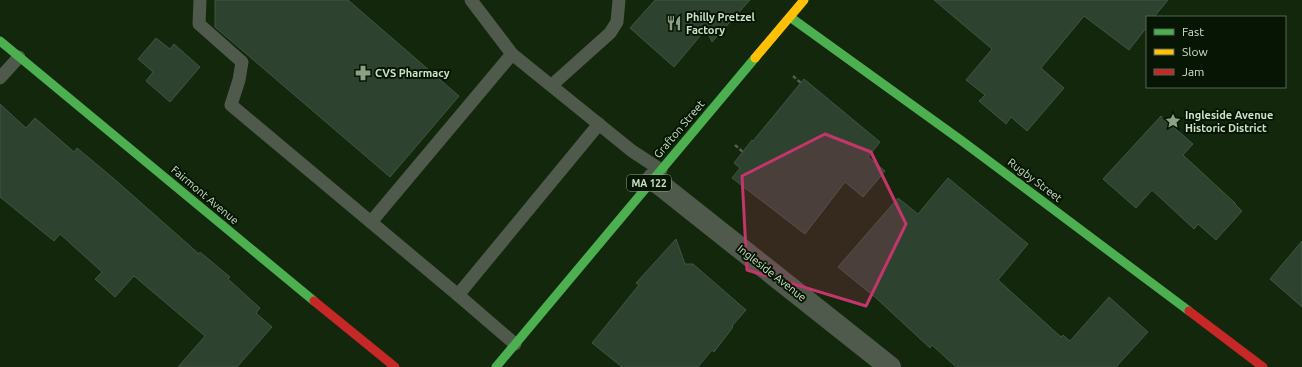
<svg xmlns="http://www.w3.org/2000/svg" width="1302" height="367" viewBox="0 0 1302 367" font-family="Ubuntu,sans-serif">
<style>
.building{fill:#2e4230;stroke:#405542}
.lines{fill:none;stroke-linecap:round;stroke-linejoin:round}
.path{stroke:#535d4f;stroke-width:2.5;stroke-dasharray:4 2;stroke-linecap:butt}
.lane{stroke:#4f594c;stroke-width:13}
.street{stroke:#4f594c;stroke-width:22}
.fast{stroke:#4caf50;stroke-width:9}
.slow{stroke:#ffc107;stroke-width:9}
.jam{stroke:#c62828;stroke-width:9}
.marked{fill:#c4366b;fill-opacity:0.2;stroke:#c4366b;stroke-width:3;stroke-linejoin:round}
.labels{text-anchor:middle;stroke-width:4;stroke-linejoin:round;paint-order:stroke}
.shield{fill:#071604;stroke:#91a48c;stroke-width:1}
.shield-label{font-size:10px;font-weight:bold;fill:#cce1c6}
.poi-label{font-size:11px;font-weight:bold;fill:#cce1c6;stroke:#071604;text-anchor:start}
.street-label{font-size:11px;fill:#cce1c6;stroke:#071604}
</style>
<rect width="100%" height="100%" fill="#13270c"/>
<g class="building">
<polygon points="215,0 348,0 459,96 390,177 215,27"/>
<polygon points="655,0 750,0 712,42 706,29 674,67 630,28"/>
<polygon points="934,0 1168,0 1154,17 1147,17 1147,27 1129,50 1084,16 1041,68 1064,88 1027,131 1011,117 1006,124 979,101 985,95 966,80 992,49"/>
<polygon points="156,38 170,49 174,44 200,67 170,102 146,81 153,72 138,59"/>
<polygon points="804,79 880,142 868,157 885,171 863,197 845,182 805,234 732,178 740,168 734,163 752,140 753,141"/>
<polygon points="0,104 26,128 35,118 74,152 77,148 113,178 199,254 200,252 230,277 228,279 260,308 256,313 272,327 237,367 178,367 205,336 134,276 115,297 95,279 102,272 60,234 54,241 0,197"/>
<polygon points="1161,116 1193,144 1183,155 1235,203 1235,204 1242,211 1216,240 1198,224 1194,229 1152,190 1136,208 1103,179"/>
<polygon points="948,178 1028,244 998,280 1061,337 1063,335 1070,341 1109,297 1148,332 1116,367 956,367 932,345 930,348 876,298 838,267 898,198 918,214"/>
<polygon points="676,239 685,264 693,264 746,310 732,326 733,327 714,352 712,350 698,367 622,367 592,343 639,285 636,283"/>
<polygon points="1302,241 1302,307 1270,279"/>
</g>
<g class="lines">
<g class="path">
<polyline points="793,76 801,83"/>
<polyline points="735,145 743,152"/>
</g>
<g class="lane">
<polyline points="200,0 199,24 242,62 239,80 231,105 458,295 599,124"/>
<polyline points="471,0 512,54 632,151 661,170"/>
<polyline points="0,78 19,57"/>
<polyline points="552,85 610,33 617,22 619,0"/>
<polyline points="371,222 512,54"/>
<polyline points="458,295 515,344"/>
</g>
<polyline class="street" points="653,179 890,367"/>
<g class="fast">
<polyline points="790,17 962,141 1189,311"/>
<polyline points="0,41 314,301"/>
<polyline points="496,367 755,58"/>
</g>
<polyline class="slow" points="755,58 804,0"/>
<g class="jam">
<polyline points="314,301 395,367"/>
<polyline points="1189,311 1263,367"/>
</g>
</g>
<path class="marked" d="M825,134L871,152L906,224L866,306L747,270L742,176Z"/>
<defs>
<symbol id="restaurant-bare" viewBox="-9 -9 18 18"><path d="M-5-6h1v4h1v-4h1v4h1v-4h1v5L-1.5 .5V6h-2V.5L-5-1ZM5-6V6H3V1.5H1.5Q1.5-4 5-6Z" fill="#8ba085" stroke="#071604" stroke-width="2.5" paint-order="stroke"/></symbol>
<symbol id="pharmacy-bare" viewBox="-9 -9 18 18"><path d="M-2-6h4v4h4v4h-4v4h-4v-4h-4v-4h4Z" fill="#8ba085" stroke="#071604" stroke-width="2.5" paint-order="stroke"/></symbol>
<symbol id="sight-bare" viewBox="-9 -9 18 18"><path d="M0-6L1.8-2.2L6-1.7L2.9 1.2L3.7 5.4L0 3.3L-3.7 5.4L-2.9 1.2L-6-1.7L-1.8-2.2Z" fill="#8ba085" stroke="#071604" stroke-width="2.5" paint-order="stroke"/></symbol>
</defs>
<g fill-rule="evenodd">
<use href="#restaurant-bare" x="663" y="12" width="22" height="22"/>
<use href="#pharmacy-bare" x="352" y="62" width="22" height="22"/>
<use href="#sight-bare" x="1162" y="110" width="22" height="22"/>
</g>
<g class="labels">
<rect class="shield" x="627" y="175" width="44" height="16" rx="3"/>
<g class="shield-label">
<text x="649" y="187">MA 122</text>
</g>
<g class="poi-label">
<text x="686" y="21">Philly Pretzel<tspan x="686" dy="13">Factory</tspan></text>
<text x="375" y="77">CVS Pharmacy</text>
<text x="1185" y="119">Ingleside Avenue<tspan x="1185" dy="13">Historic District</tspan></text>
</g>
<g class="street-label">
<text transform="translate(679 129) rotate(-50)" y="4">Grafton Street</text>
<text transform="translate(1035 180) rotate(37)" y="4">Rugby Street</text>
<text transform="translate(205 195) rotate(40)" y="4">Fairmont Avenue</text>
<text transform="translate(772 273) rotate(38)" y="4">Ingleside Avenue</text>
</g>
</g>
<rect x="1146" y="16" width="140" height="72" fill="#071604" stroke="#566752"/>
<rect x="1154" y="29" width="20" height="6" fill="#4caf50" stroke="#566752"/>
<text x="1182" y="36" font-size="12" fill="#cce1c6">Fast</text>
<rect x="1154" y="49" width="20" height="6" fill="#ffc107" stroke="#566752"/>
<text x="1182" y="56" font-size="12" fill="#cce1c6">Slow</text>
<rect x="1154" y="69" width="20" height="6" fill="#c62828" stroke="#566752"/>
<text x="1182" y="76" font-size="12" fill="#cce1c6">Jam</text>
</svg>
